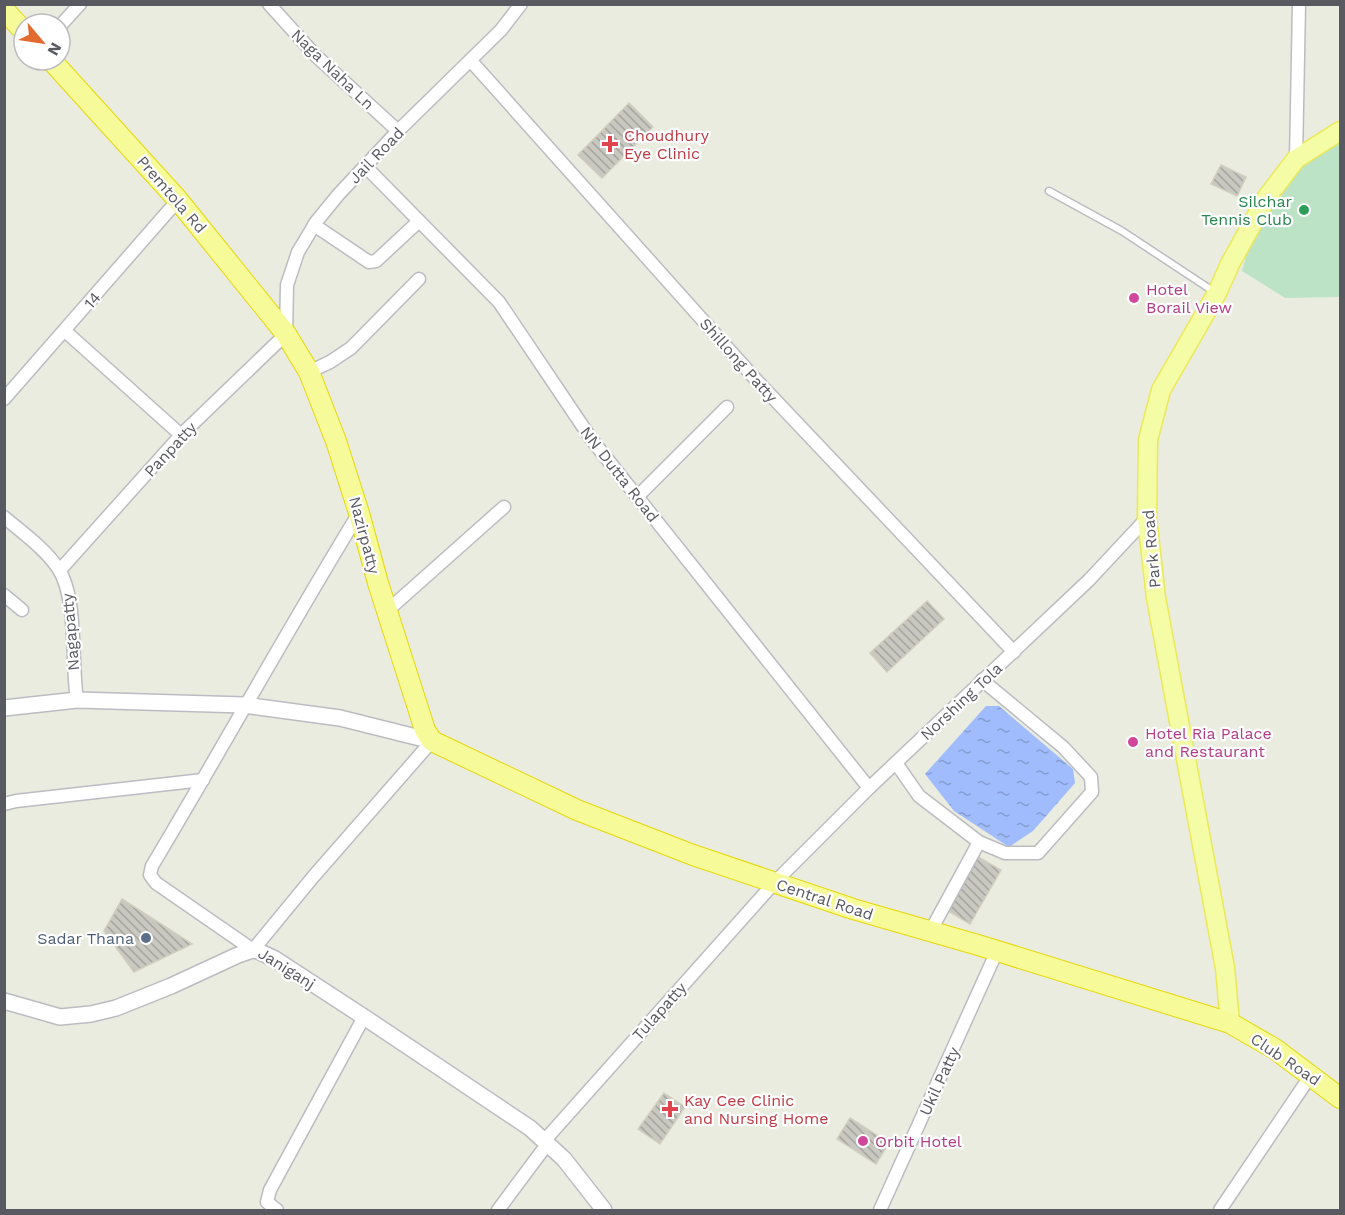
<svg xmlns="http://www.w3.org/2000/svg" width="1345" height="1215" viewBox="0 0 1345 1215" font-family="'Work Sans',sans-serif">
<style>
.park{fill:#bde3c7}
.water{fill:url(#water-ripples)}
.building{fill:url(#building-back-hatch);stroke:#d0cfbf;stroke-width:1.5}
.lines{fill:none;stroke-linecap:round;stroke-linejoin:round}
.service-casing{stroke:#bbbcc2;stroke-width:9}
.minor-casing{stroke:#bbbcc2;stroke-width:15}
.tertiary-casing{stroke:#bbbcc2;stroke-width:18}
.primary-casing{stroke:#ece958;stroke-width:21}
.trunk-casing{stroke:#e5d807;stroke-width:22}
.service{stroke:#fff;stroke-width:6}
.minor{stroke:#fff;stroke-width:12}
.tertiary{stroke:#fff;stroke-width:15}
.primary{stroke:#f4fca5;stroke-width:18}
.trunk{stroke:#f6fa98;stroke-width:20}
.health-dot{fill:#e0444e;stroke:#fff;stroke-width:2}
.leisure-dot{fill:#2e9e5b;stroke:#fff;stroke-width:2}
.hotel-dot{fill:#d1479c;stroke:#fff;stroke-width:2}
.service-dot{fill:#5c6f8a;stroke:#fff;stroke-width:2}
.labels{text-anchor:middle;stroke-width:4.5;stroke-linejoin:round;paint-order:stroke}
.street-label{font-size:16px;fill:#595a61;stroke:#fff}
.health-label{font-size:16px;fill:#be3a42;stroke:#fff;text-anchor:start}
.leisure-label{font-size:16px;fill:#27864d;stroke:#fff;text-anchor:end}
.hotel-label{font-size:16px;fill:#b23c85;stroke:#fff;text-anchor:start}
.service-label{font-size:16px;fill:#4e5e75;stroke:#fff;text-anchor:end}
</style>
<defs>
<pattern id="water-ripples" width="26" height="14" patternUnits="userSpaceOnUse" patternTransform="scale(1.5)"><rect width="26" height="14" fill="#a0bcfc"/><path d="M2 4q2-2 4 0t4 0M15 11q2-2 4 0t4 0" fill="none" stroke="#859ccf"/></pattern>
<pattern id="building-back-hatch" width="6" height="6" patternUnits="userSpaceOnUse" patternTransform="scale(1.5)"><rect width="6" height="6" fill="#c8c8c0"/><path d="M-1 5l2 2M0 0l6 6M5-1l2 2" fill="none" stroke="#a5a59f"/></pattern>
</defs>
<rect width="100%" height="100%" fill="#ebece0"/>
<polygon class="park" points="1340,140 1340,297 1285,298 1242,271 1250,242 1286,179 1324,148"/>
<polygon class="water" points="986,706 999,706 1073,769 1075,783 1033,831 1009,847 954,811 925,774"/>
<g class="building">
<polygon points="629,103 653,127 602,178 578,155"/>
<polygon points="1221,165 1246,177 1237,196 1211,184"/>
<polygon points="927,601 944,619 887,672 870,653"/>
<polygon points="978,857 1001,870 970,924 948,911"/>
<polygon points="122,899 192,944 134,972 104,931"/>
<polygon points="664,1093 685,1107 660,1144 638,1129"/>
<polygon points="850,1118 889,1143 876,1164 837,1139"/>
</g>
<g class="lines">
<defs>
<polyline id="service" points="1049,191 1122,231 1216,293"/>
<g id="minor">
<polyline points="269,4 315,55 398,131"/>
<polyline points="60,26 80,4"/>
<polyline points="471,61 758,382 1014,652"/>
<polyline points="1296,159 1299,4"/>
<polyline points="365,166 499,302 592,440 869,788"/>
<polyline points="314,225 369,262 376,261 419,221"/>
<polyline points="65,331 181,435"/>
<polyline points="309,372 330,362 351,348 419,279"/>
<polyline points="4,399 178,200"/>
<polyline points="637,497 727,407"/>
<path d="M359,513C288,629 222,749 152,866L150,875L156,883L253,950L313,877L432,741"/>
<path d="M4,517C23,533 44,548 58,568C78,598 71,663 77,700"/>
<polyline points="60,570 181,435 286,334 287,285 298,252 316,222 338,195 398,131 501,30 521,4"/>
<polyline points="4,595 22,610"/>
<polyline points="387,611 504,507"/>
<polyline points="896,763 919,796 979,842 1005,853 1038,853 1092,792 1091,777 1063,747 982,680"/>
<polyline points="4,804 16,801 203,780"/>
<polyline points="930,932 979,842"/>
<polyline points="545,1140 774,883 869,788 1089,580 1147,518"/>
<polyline points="277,1210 267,1202 270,1190 364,1017"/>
<polyline points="498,1210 548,1143"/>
<polyline points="880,1210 997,951"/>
<polyline points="1220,1210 1311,1075"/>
</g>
<g id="tertiary">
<polyline points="4,708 77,700 244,705 340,718 432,741"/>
<polyline points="4,1001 60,1017 91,1014 116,1008 171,986 238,955 253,950 258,951 275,959 364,1017 530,1128 564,1159 604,1210"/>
</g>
<polyline id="primary" points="1230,1023 1225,968 1156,598 1147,518 1148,440 1161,390 1217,293 1230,264 1267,197 1296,159 1340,131"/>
<g id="trunk">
<polyline points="4,10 24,31"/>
<polyline points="51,60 178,200 286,334 309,372 336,441 359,513 378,583 425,730 432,741 577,810 693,855 853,909 978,945 1230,1023 1275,1049 1340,1098"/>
</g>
</defs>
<use href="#service" class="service-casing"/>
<use href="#minor" class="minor-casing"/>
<use href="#tertiary" class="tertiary-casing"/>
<use href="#primary" class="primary-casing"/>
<use href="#trunk" class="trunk-casing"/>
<use href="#service" class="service"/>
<use href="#minor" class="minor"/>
<use href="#tertiary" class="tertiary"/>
<use href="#primary" class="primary"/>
<use href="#trunk" class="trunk"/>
</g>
<g class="health-dot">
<path d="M607 135h6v6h6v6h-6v6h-6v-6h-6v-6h6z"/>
<path d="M667 1100h6v6h6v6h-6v6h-6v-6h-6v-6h6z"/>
</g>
<circle class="leisure-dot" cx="1304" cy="210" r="6"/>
<g class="hotel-dot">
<circle cx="1134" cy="298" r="6"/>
<circle cx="1133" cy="742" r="6"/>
<circle cx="863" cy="1141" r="6"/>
</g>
<circle class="service-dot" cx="146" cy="938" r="6"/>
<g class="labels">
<g class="street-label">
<text transform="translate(333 69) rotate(44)" y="6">Naga Naha Ln</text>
<text transform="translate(376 155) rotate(-46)" y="6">Jail Road</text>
<text transform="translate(172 194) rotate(49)" y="6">Premtola Rd</text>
<text transform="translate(92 300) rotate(-49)" y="6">14</text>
<text transform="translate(739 360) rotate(48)" y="6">Shillong Patty</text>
<text transform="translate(170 449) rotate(-47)" y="6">Panpatty</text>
<text transform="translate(620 474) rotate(52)" y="6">NN Dutta Road</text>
<text transform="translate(365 535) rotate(75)" y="6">Nazirpatty</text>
<text transform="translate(1151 549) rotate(-95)" y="6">Park Road</text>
<text transform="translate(70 632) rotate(-95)" y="6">Nagapatty</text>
<text transform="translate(961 701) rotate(-43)" y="6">Norshing Tola</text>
<text transform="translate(825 899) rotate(18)" y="6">Central Road</text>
<text transform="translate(287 968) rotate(32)" y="6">Janiganj</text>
<text transform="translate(659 1011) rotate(-48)" y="6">Tulapatty</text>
<text transform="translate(1286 1059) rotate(34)" y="6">Club Road</text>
<text transform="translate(939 1081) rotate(-65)" y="6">Ukil Patty</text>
</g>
<g class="health-label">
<text x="624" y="141">Choudhury<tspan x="624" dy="18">Eye Clinic</tspan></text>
<text x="684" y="1106">Kay Cee Clinic<tspan x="684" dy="18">and Nursing Home</tspan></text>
</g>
<g class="leisure-label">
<text x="1292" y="207">Silchar<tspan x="1292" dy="18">Tennis Club</tspan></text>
</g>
<g class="hotel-label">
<text x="1146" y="295">Hotel<tspan x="1146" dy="18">Borail View</tspan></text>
<text x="1145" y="739">Hotel Ria Palace<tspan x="1145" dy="18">and Restaurant</tspan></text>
<text x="875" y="1147">Orbit Hotel</text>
</g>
<g class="service-label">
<text x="134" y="944">Sadar Thana</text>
</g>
</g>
<rect width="1345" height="1215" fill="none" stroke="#595a61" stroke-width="12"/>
<g transform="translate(42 42) rotate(119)"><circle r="28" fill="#ffffff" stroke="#bdbdc0" stroke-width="1.5"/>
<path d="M0-4.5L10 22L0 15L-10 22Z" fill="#e36b2f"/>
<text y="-9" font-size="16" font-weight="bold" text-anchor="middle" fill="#595a61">N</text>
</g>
</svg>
